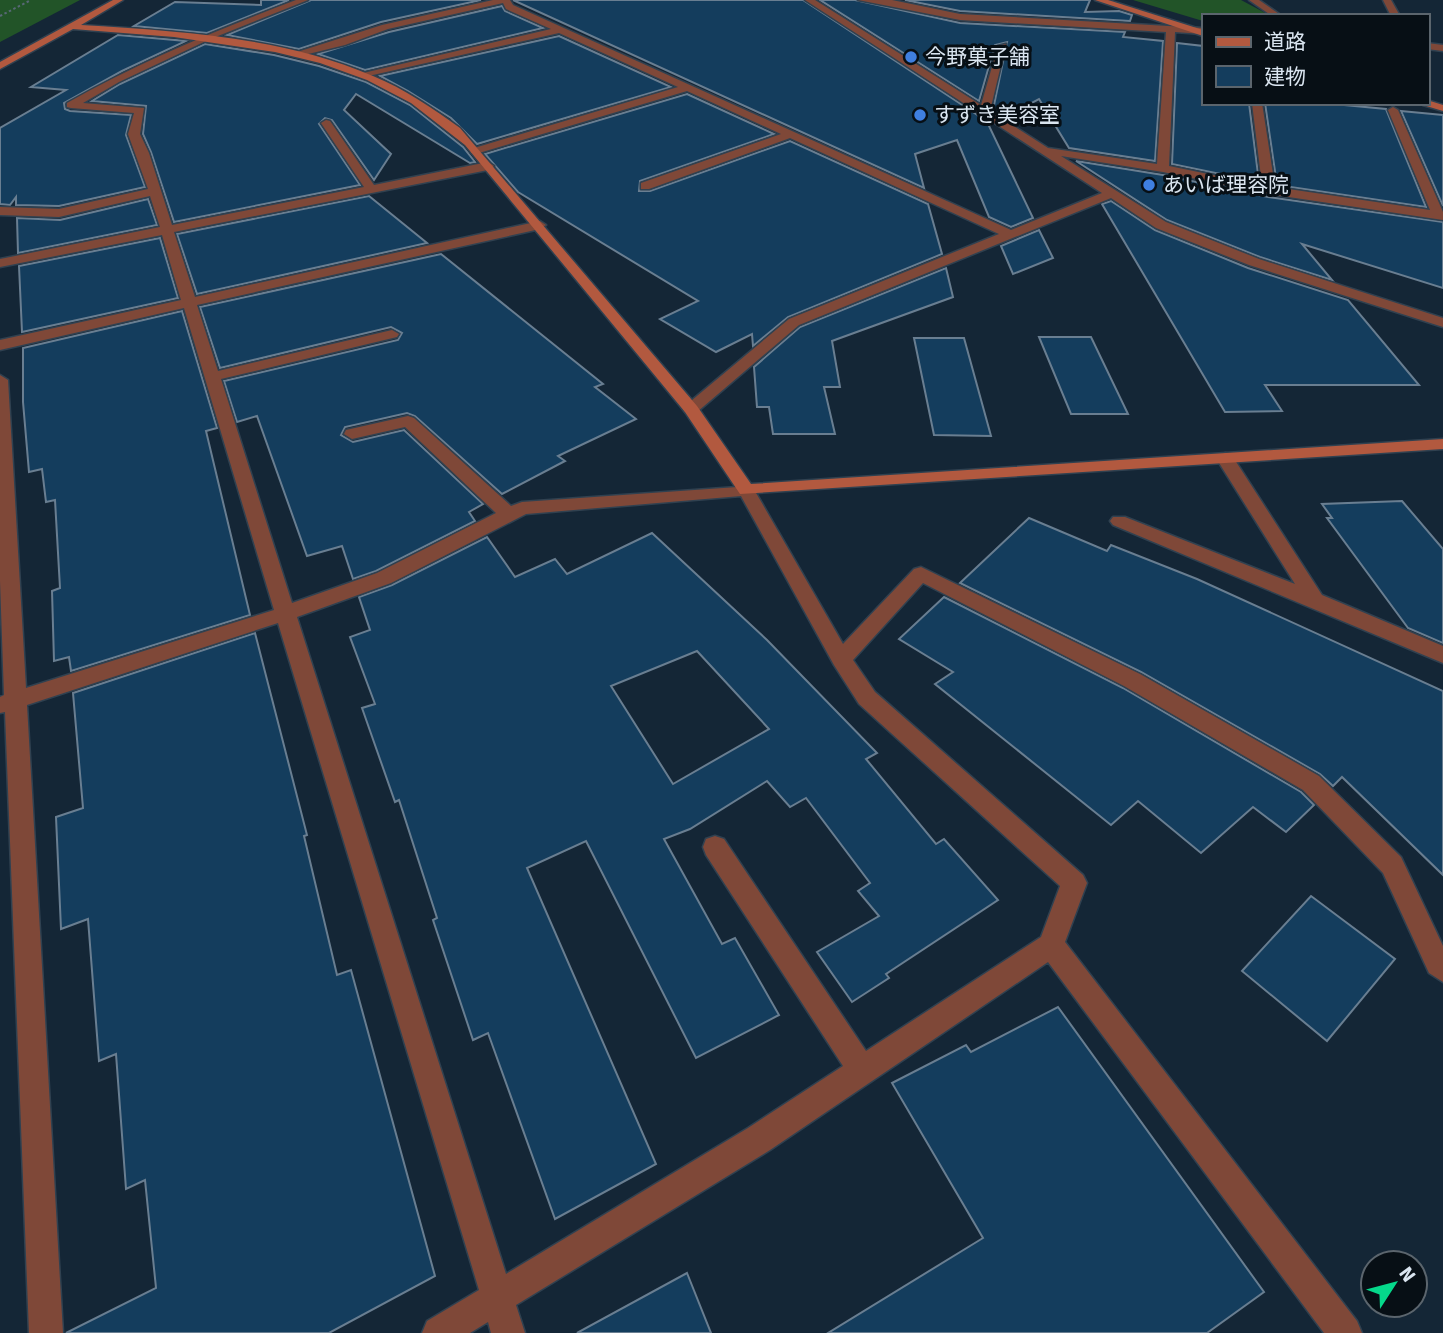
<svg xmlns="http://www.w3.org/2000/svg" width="1443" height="1333" viewBox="0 0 1443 1333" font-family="Signika,'Noto Sans JP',sans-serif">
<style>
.green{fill:#225428}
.building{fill:#143d5d;stroke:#697e91;stroke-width:2;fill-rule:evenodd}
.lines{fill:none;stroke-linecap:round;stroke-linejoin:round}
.street-casing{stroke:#304150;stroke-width:3}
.secondary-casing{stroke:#304150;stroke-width:3}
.path{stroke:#586876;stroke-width:2;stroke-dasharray:2.5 2.5;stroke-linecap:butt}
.street{fill:#7f4838;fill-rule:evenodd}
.secondary{fill:#b2593f;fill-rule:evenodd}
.shop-dot{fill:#3f7fe0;stroke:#070f15;stroke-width:2.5}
.labels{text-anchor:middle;stroke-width:6;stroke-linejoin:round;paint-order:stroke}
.far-poi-label{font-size:21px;fill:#dae5f0;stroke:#070f15;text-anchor:start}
</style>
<rect width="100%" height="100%" fill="#142636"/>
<g class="green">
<polygon points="0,0 80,0 0,42"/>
<polygon points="1133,0 1241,0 1271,16 1203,16 1203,21"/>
</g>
<g class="building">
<polygon points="261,0 289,0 207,33 134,26 175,2 261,5"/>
<polygon points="311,0 481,0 381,22 299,49 227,35"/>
<polygon points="513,0 803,0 991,124 989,126 1033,218 1011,227 989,217 957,140 915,154 924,188"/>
<polygon points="820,0 855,0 960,23 1125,32 1123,37 1163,41 1155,161 1069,148 1039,99 1005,117 993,110 1007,42 995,45 979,101"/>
<polygon points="905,0 1090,0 1085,12 1119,11 1132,15 1130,21 960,11"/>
<polygon points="502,6 505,11 543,28 365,70 318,54 389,32"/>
<polygon points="118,35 186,41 122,71 64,103 65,109 70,111 131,115 126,135 145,187 59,206 16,205 16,197 10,205 0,204 0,128 66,90 31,87"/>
<polygon points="559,36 671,87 477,144 451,118 408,91 380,76"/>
<polygon points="1177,43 1203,46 1203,103 1249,103 1259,182 1172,164"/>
<polygon points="205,44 274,55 319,66 366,82 410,105 463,147 475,162 470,163 356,94 344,110 391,154 374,180 332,120 325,118 319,124 360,185 174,222 151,152 143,134 146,106 92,101 120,84"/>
<polygon points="687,94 774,134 640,181 639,191 650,191 790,141 928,204 942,254 788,317 753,346 752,334 716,352 660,319 698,301 518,192 485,154"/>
<polygon points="1265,103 1323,103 1386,109 1426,207 1277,185"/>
<polygon points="1401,111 1443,115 1443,206"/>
<polygon points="1076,161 1163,175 1268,197 1443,222 1443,288 1302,244 1332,280 1260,257 1167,220"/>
<polygon points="369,196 427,243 197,294 177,234"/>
<polygon points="148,199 157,225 18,253 17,218 60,220"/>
<polygon points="1111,201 1155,230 1248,268 1348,300 1419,385 1265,385 1282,411 1225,412 1102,204"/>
<polygon points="1039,230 1053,258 1013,274 1001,246"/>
<polygon points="160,238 178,298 22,332 19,266"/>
<polygon points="441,254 603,384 595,387 636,419 558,456 565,461 502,494 415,416 407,413 345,427 341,435 353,442 404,430 483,504 469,512 475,521 376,571 353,579 342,546 307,556 257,416 237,422 224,381 398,340 402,333 391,327 220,368 200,307"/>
<polygon points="946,268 953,297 832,341 840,387 824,387 835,434 773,434 769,407 757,407 754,367 800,327"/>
<polygon points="182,311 217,428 206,431 250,615 71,671 69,657 54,661 52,591 60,588 55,500 46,502 42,469 29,472 23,402 23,348"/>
<polygon points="1039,337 1091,337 1128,414 1071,414"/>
<polygon points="914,338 964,338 991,436 934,435"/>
<polygon points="1402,501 1443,549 1443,643 1408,628 1327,518 1332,518 1322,504"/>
<polygon points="1029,518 1107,551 1111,545 1197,579 1443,691 1443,875 1342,777 1333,786 1320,774 1141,672 960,583"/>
<path d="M652,533L767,640L877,753L866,759L936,844L944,839L998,900L886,974L889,978L852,1002L817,952L879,916L858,891L870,883L806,798L790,807L767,781L690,829L664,839L722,944L735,938L779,1015L696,1058L586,841L527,868L656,1164L555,1219L488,1033L473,1040L433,920L437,918L399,800L395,802L362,708L375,704L350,637L370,630L359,597L392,585L487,537L515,577L555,559L567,574ZM697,651L769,729L673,784L611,686Z"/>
<polygon points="944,597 1123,688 1301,792 1314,805 1286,832 1253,807 1201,853 1138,801 1111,825 935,684 953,672 899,639"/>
<polygon points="255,633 307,835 304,836 337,975 351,970 435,1276 329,1333 66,1333 156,1288 145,1180 126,1189 116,1054 99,1061 88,919 61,929 56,817 83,808 73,693"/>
<polygon points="1311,896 1395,959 1327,1041 1242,971"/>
<polygon points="1058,1007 1264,1292 1207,1333 828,1333 983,1238 892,1083 966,1045 971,1052"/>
<polygon points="687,1273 711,1333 577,1333"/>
</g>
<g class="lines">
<defs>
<g id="street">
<path d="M296,0H308L208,40L119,82L83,103L144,108L140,134L149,153L172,225L364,187L321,123L326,120L330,121L374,185L488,162L494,166L488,170L174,232L195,297L540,221L546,225L540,229L197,305L218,371L392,330L399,334L397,337L221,379L292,603L377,573L496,513L405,427L352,439L344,434L346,430L408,416L414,418L511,506L522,502L752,486L843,644L914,569L921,567L1140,674L1319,776L1401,857L1443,946V982L1429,973L1383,873L1303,790L1124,686L923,583L853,660L875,692L1083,875L1087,883L1065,942L1357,1321L1362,1333H1324L1048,962L770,1150L516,1305L525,1333H491L488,1322L470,1333H422L427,1321L479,1290L278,623L27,705L63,1333H29L5,712L0,713V697L4,695L0,581V375L8,380L26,688L274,610L184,308L0,350V340L181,300L162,235L0,267V259L160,227L150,196L59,217L0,215V207L59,209L148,189L128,134L134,113L71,108L67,107V103C141,61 217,30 296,0ZM741,496L834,665L859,704L1060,886L1041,937L866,1051L724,839L715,836L706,839L703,847L706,855L843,1066L748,1128L506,1274L297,617L391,583L526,514Z"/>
<polygon points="493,0 510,0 513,5 1011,230 1102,193 805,0 815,0 981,105 998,46 1006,44 990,111 1048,148 1157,164 1166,32 960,20 858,0 892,0 960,14 1203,28 1203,34 1175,32 1169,166 1262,185 1252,103 1262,103 1275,187 1430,210 1388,110 1393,107 1398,110 1443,212 1443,220 1269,194 1163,172 1061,156 1166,222 1259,259 1443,318 1443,327 1249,265 1156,228 1111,198 799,325 697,412 685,412 683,409 685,406 789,319 999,234 790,138 649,189 641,189 641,183 781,134 687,91 479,153 471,153 471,149 678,87 559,33 364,77 359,74 551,29 506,9 503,3 388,29 345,45 296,57 291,54 382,25"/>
<polygon points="1249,0 1259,0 1282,16 1272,16"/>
<polygon points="1383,0 1391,0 1400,16 1391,16"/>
<polygon points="1427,43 1443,45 1443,51 1427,49"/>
<polygon points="1225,453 1231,454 1322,595 1443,646 1443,663 1113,525 1110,521 1113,517 1125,517 1295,584 1216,458"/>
</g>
<g id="secondary">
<path d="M113,0H123L81,25C179,31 282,37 373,76C405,89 432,108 460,128L697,406L751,484L1443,439V449L740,494L685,412L465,145L411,103L367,80L320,63L275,52L174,37L73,29L0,69V62Z"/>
<polygon points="1095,0 1108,0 1203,30 1203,36"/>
<polygon points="1427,100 1443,105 1443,111 1423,105 1422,103 1427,103"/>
</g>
</defs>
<use href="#street" class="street-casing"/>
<use href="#secondary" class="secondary-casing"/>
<polyline class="path" points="0,16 31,0"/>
<use href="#street" class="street"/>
<use href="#secondary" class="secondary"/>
</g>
<g class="shop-dot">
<circle cx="911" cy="57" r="7"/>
<circle cx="920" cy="115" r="7"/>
<circle cx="1149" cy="185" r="7"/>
</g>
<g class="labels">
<g class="far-poi-label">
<text x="925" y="64">今野菓子舗</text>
<text x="934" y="122">すずき美容室</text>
<text x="1163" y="192">あいば理容院</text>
</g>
</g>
<rect x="1202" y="14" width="228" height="91" fill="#070f15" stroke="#5b656d" stroke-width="2"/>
<rect x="1216" y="37" width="35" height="10" fill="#b2593f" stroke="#5b656d" stroke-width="2"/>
<text x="1264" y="49" font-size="21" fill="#dae5f0">道路</text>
<rect x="1216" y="66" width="35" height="21" fill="#143d5d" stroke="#5b656d" stroke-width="2"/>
<text x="1264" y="84" font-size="21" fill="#dae5f0">建物</text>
<g transform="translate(1394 1284) rotate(54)"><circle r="33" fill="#070f15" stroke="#5b656d" stroke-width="2"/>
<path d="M0-5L12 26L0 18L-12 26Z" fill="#05d98b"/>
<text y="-10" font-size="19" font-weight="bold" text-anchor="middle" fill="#dae5f0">N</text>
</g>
</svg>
